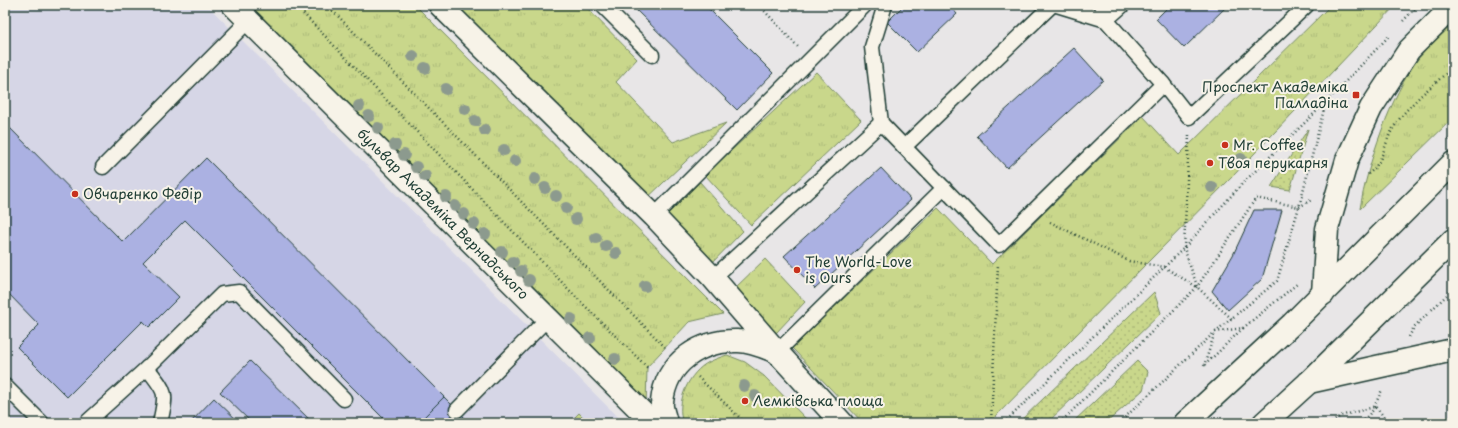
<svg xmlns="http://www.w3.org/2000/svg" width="1458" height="428" viewBox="0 0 1458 428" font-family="'Playpen Sans',sans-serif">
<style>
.built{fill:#d6d6e6}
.grass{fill:url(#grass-dots);stroke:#748a60}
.forest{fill:url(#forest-crowns);stroke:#748a60}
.park{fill:url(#park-tufts);stroke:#748a60}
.building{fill:#abb1e2;stroke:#1f3d34}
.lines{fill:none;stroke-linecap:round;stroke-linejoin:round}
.lane-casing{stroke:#1f3d34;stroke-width:17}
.secondary-casing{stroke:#1f3d34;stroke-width:25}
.highway-casing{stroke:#1f3d34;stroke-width:25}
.path{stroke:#1f3d34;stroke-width:2.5;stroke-dasharray:1 3;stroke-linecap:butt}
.lane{stroke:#f7f3e8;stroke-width:14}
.secondary{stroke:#f7f3e8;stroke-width:22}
.highway{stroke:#f7f3e8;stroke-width:22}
.tree{fill:#8c9a8e}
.poi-dot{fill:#c8321e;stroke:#f7f3e8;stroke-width:1.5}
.labels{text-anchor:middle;stroke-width:4;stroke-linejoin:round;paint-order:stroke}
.poi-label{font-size:14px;fill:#1f3d34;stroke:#f7f3e8;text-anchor:start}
.street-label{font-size:14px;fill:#1f3d34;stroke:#f7f3e8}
</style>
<defs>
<pattern id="grass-dots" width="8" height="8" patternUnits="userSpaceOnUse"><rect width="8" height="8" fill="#c9d78b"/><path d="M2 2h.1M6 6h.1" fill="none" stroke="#acb979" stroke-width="1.8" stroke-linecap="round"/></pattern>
<pattern id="forest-crowns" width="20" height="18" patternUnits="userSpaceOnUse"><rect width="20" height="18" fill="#c9d78b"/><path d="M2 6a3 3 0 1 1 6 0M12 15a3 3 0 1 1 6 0" fill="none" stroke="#acb979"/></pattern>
<pattern id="park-tufts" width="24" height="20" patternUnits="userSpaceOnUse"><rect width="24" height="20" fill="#c9d78b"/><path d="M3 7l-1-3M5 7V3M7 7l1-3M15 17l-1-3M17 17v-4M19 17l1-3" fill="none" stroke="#acb979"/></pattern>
</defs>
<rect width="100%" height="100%" fill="#e8e6e7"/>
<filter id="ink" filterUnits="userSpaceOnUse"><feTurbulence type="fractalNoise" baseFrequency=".025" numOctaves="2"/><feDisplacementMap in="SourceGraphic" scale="8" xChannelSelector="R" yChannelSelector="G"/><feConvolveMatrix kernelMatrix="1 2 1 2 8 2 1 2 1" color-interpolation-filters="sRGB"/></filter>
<g filter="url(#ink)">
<polygon class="built" points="5,5 207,5 624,423 5,423"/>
<g class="grass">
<polygon points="1308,129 1290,190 1271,187"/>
<polygon points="1154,292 1161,313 1047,423 1018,423"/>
<polygon points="1137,361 1148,372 1143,390 1106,423 1072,423"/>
</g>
<polygon class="forest" points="579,413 589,423 569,423"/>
<g class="park">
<polygon points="246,5 415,5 723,314 689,322 647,367 646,407"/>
<polygon points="445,5 584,5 637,59 616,82 673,142 726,123 642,203"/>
<polygon points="1331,5 1396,5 1233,176 989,423 863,423 792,348 938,208 992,264 1143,116 1179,155"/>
<path d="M1453,24V118L1360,209C1367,165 1391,95 1418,59C1428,46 1442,35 1453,24Z"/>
<polygon points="816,72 861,120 751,225 705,175"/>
<polygon points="700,182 743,231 708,267 662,220"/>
<polygon points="765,259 805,302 776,333 733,290"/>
<path d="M727,355L745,362L764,376L810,423H683C675,402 689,372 709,362C715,359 721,357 727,355Z"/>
</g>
<g class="building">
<polygon points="631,5 705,5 773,73 737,110"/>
<polygon points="904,5 949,5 957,14 917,52 887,22"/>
<polygon points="1170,5 1228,5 1184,48 1156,19"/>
<polygon points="1074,48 1103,80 1007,168 977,136"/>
<polygon points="5,123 123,242 206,158 444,397 418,423 388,423 185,220 143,262 179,297 149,327 143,321 67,397 17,347 39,325 5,290"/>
<polygon points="881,168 911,200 815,289 784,256"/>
<polygon points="1254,210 1282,210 1262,279 1228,310 1212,291 1233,255"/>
<polygon points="250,361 313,423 252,423 220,392"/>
<polygon points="444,397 470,423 420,423 419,422"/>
<polygon points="214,398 240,423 190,423"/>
</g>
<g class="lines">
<defs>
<g id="lane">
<polyline points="602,5 652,55"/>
<polyline points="885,5 872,47 881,123 999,245 1163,84 1106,20 1057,5"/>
<polyline points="1102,5 1106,20 1123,5"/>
<polyline points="1163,84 1189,117 1307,5"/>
<polyline points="904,147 1052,5"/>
<polyline points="103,167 249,20"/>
<polyline points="654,216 865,5"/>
<polyline points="713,278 881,123"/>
<polyline points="777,352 944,188"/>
<path d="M147,368C167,393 167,392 160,423"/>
<polyline points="5,386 42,423"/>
<polyline points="457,410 547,319"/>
<polyline points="86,423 147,368 222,294 239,292 344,399"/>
</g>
<g id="secondary">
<polyline points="233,5 653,423"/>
<polyline points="440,5 654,216 713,278 777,352 842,423"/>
<polyline points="1323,294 1327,229 1347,160 1371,108 1409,50 1453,6"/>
<polyline points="1309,382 1453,350"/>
<path d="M666,423C665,417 661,408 662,402C666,362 700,340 738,341C751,341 764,347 777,352"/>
</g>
<g id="highway">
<polyline points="1185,423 1292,324 1453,163"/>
<polyline points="1264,423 1309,382 1453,240"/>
</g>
</defs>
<use href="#lane" class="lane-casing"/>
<use href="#secondary" class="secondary-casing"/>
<use href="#highway" class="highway-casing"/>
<g class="path">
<polyline points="295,5 577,298 647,367 649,366"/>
<polyline points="327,5 665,347"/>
<polyline points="759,5 798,47"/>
<polyline points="1403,21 1418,5"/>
<polyline points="1189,135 1184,248 1197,286"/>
<polyline points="1448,140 1453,136"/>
<path d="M1368,174C1382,165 1384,146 1391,132C1405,106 1433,86 1453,67"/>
<polyline points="1050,222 1129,261 1164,267 1197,287 1232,319"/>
<polyline points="1409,337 1414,327 1453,289"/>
<polyline points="1205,365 1243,328"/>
<polyline points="1204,366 1215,332 1243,328 1297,284"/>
<polyline points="698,377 745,423"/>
<polyline points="1376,407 1389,423"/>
<polyline points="991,423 998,264"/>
<polyline points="1004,423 1184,248 1241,185 1325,103 1390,35"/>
<polyline points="1060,423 1197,287 1256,198 1299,207 1311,200"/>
<polyline points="1119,423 1215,332 1277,281 1299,207 1325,105"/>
<polyline points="1332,423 1340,416 1374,407"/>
<polyline points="1361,423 1376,407 1374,407 1382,390"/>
</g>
<use href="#lane" class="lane"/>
<use href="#secondary" class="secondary"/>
<use href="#highway" class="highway"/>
</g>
<g class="tree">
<circle cx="413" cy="56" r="6"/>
<circle cx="425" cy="68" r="6"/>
<circle cx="446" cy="89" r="6"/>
<circle cx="359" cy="106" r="6"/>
<circle cx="465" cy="109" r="6"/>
<circle cx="369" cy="116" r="6"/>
<circle cx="475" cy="121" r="6"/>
<circle cx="378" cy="128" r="6"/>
<circle cx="485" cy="130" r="6"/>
<circle cx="395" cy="145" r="6"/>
<circle cx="504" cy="150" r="6"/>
<circle cx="404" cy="155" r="6"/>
<circle cx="1241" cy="159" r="6"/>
<circle cx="515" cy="161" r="6"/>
<circle cx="416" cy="167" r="6"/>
<circle cx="425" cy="176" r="6"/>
<circle cx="535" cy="179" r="6"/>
<circle cx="1212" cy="187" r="6"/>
<circle cx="545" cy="188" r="6"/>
<circle cx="556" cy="196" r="6"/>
<circle cx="446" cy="197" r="6"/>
<circle cx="455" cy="206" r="6"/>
<circle cx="566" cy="208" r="6"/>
<circle cx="464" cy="214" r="6"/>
<circle cx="576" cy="219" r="6"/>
<circle cx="474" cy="224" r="6"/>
<circle cx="485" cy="234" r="6"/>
<circle cx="596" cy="238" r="6"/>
<circle cx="606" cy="246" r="6"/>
<circle cx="502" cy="252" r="6"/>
<circle cx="616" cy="253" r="6"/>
<circle cx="513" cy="262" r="6"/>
<circle cx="521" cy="271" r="6"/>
<circle cx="529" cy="280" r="6"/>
<circle cx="645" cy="286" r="6"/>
<circle cx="571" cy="319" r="6"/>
<circle cx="590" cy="338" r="6"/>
<circle cx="615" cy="359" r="6"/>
<circle cx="744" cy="386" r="6"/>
<circle cx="755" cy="396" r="6"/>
</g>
</g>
<g class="poi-dot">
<rect x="1352" y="91" width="8" height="8" rx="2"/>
<circle cx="1225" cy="145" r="4"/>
<circle cx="1210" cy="163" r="4"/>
<circle cx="75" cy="194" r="4"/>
<circle cx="797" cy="270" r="4"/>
<circle cx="745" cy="401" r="4"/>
</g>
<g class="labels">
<g class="poi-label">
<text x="1348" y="92" text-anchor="end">Проспект Академіка<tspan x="1348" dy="16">Палладіна</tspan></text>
<text x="1233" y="150">Mr. Coffee</text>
<text x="1218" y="168">Твоя перукарня</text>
<text x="83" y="199">Овчаренко Федір</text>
<text x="805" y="267">The World-Love<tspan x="805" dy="16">is Ours</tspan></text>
<text x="753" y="406">Лемківська площа</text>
</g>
<g class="street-label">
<text transform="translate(443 214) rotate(45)" y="5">бульвар Академіка Вернадського</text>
</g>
</g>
<rect width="1458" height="428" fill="none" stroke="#f7f3e8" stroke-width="20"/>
<rect x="10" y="10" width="1438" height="408" fill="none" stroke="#1f3d34" stroke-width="1.5" filter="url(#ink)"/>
</svg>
